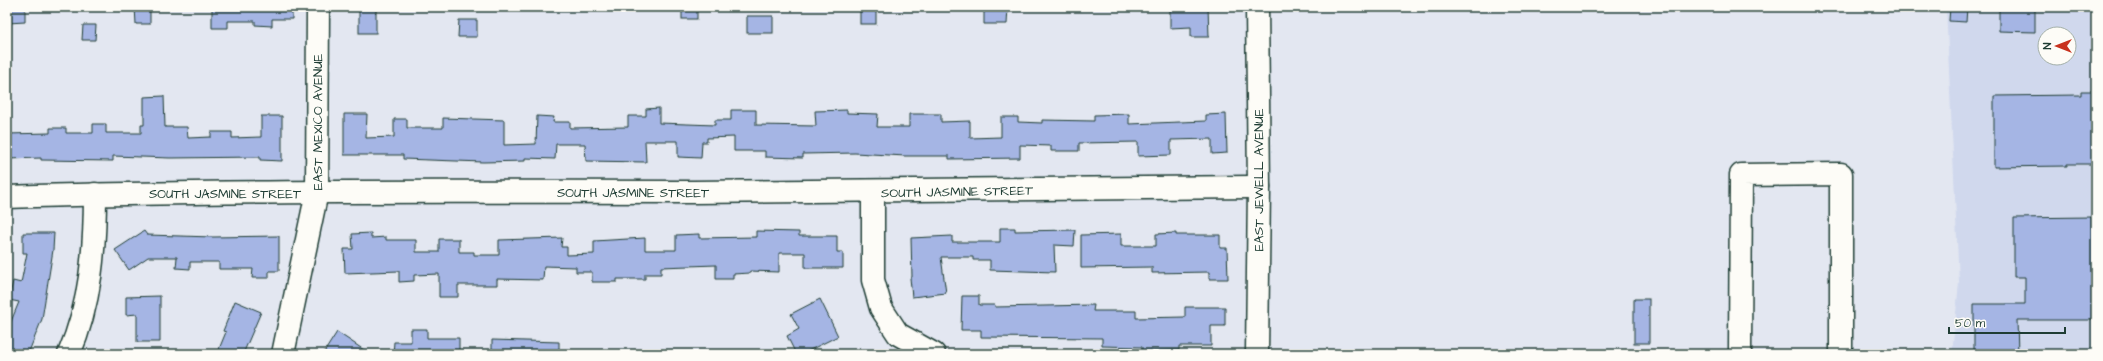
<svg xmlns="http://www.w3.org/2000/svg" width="2103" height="361" viewBox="0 0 2103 361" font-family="'Architects Daughter',sans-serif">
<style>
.built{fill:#d0d8ed;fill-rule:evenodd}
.building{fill:#a5b5e4;stroke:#1f3d34}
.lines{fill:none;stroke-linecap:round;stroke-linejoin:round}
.minor-casing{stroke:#1f3d34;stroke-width:25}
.minor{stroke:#fdfcf7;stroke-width:22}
.labels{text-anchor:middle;stroke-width:3;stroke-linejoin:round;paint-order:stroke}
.street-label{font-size:13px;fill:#1f3d34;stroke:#fdfcf7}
</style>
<rect width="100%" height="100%" fill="#e3e7f1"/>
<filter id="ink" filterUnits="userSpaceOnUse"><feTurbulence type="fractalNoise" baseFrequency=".025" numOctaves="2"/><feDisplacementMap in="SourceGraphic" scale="8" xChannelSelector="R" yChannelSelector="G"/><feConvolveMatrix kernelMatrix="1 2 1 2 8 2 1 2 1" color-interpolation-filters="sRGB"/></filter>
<g filter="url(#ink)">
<path class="built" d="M1946,7H2096V354H1952L1959,282ZM2045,34H2069V58H2045Z"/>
<g class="building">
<polygon points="8,7 25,7 25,22 8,23"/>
<polygon points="135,7 150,7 150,24 136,24"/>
<polygon points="212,7 292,7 292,19 272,19 272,26 255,25 255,21 228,21 228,28 212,28"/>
<rect x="359" y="7" width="17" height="26"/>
<rect x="682" y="7" width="15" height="12"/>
<rect x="860" y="7" width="16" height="17"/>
<polygon points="984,7 1008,7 1007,24 984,24"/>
<polygon points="1189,7 1208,7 1209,37 1191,37 1191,27 1170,28 1170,9 1189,9"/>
<polygon points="1950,7 1967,7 1966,22 1949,21"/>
<polygon points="1999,7 2035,7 2035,32 1999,31"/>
<rect x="747" y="16" width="26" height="17"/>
<polygon points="459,20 477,20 477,37 458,37"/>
<polygon points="83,25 96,25 95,40 82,40"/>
<polygon points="2081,91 2096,91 2096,164 2067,164 2067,166 1994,167 1994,96 2081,95"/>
<polygon points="164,96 165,127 187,127 188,138 211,137 211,132 232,132 232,138 261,137 261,116 282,116 282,161 260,160 260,157 170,158 113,156 113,161 41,160 41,158 7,159 7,134 50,133 50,128 66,128 66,133 93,133 93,124 106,124 106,133 141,133 141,125 144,125 144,97"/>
<polygon points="659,108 659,123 715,125 715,120 731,120 731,110 756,110 756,125 816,126 815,111 847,110 847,113 878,114 877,127 909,127 909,114 941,114 941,122 970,121 970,138 1001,137 1001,117 1018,117 1018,122 1042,123 1042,120 1094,121 1094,115 1129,114 1129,124 1206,121 1206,115 1226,114 1227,153 1212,154 1212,139 1171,140 1171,155 1138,156 1138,142 1079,143 1079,151 1051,151 1051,146 1020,145 1020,158 949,159 949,156 905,156 855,153 803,154 803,158 765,157 765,151 734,151 734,137 707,138 707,142 702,142 701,158 678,157 678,141 645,141 646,162 586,161 585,144 556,144 555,159 525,158 525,161 483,162 403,159 403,155 344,155 344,114 367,114 366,138 394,137 394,119 407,119 407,128 443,128 443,118 504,120 504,145 536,144 537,116 554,117 553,122 570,122 570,128 628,127 628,116 646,116 646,109"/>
<polygon points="2092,217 2092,228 2096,228 2096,320 2017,320 2018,354 1974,354 1974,304 2025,304 2025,277 2014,277 2014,218"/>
<polygon points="1000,228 1015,228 1015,231 1075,230 1074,246 1054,245 1055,272 990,270 990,260 973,260 973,257 941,257 946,293 912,297 910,278 912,277 911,238 952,236 952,242 1000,242"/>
<polygon points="144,231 147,235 213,237 279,236 279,271 269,271 269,278 252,278 253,269 219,269 219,262 190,262 190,269 176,268 177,257 148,257 129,270 115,250"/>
<polygon points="756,231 799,232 799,236 837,236 837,252 843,252 843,268 805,268 805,253 779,253 779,272 750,271 750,273 733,274 733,279 716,279 716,265 661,267 661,274 645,274 645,279 617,279 617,282 592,282 592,272 576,272 576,267 544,266 543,280 497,279 497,285 458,285 458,297 439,297 439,274 414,275 414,281 399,282 399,271 345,273 344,249 353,249 352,234 371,233 371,238 386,237 386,240 416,240 416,252 439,252 439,239 459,239 459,252 474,252 474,255 499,255 499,240 562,238 561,247 567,247 567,255 594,254 594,241 645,238 645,250 676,250 676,235 699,234 699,238 756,237"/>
<polygon points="23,233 54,233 53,250 42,319 28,354 17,354 7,350 7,331 19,302 9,300 13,281 21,283 27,253 23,253"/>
<polygon points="1176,233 1176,235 1220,235 1220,248 1227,248 1228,279 1209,279 1209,272 1152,273 1152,267 1081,268 1081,235 1121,234 1121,246 1156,246 1156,234"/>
<polygon points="160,296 160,342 137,342 137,314 126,315 126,297"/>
<polygon points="962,296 979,296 979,305 995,305 995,307 1094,305 1093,311 1136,311 1136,318 1185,317 1185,307 1225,307 1225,326 1211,326 1211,346 1179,346 1179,350 1142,351 1142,347 1102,346 1102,338 981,337 981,330 961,330"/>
<polygon points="820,299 838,336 802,354 796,354 787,336 799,329 791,314"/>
<rect x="1634" y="299" width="15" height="44"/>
<polygon points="235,301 261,312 243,354 217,354 226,332 223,331"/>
<polygon points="411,329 427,329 427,338 459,338 459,354 393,354 394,342 411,342"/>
<polygon points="337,332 370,354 323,354"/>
<polygon points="492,340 559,342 559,354 492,354"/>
</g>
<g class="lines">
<defs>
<g id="minor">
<polyline points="1257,7 1259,187 1257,354"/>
<polyline points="873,192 873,280 881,308 898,334 934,354"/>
<path d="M7,197C235,190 464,192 693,192C881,192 1070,189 1259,187"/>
<path d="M69,354C91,303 95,249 95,194"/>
<polyline points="283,354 317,192 318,7"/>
<polyline points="1740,354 1741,175 1841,174 1841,354"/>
</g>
</defs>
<use href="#minor" class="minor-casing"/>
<use href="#minor" class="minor"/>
</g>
</g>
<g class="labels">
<g class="street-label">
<text transform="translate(317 122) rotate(-90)" y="5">EAST MEXICO AVENUE</text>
<text transform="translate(1258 180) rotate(-90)" y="5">EAST JEWELL AVENUE</text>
<text transform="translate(957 191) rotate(-1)" y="5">SOUTH JASMINE STREET</text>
<text x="633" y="197">SOUTH JASMINE STREET</text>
<text x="225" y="198">SOUTH JASMINE STREET</text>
</g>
</g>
<rect width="2103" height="361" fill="none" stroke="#fdfcf7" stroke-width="24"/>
<rect x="12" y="12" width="2079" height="337" fill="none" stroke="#1f3d34" stroke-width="1.5" filter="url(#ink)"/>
<g transform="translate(2057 46) rotate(270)"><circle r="19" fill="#fdfcf7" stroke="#a4b0a9"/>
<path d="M0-3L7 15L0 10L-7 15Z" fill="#c8321e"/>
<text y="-6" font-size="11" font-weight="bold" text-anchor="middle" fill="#1f3d34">N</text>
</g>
<path d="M1949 327v6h116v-6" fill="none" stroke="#1f3d34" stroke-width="2"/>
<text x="1955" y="327" font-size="12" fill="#1f3d34" stroke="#fdfcf7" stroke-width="3" paint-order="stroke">50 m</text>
</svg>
